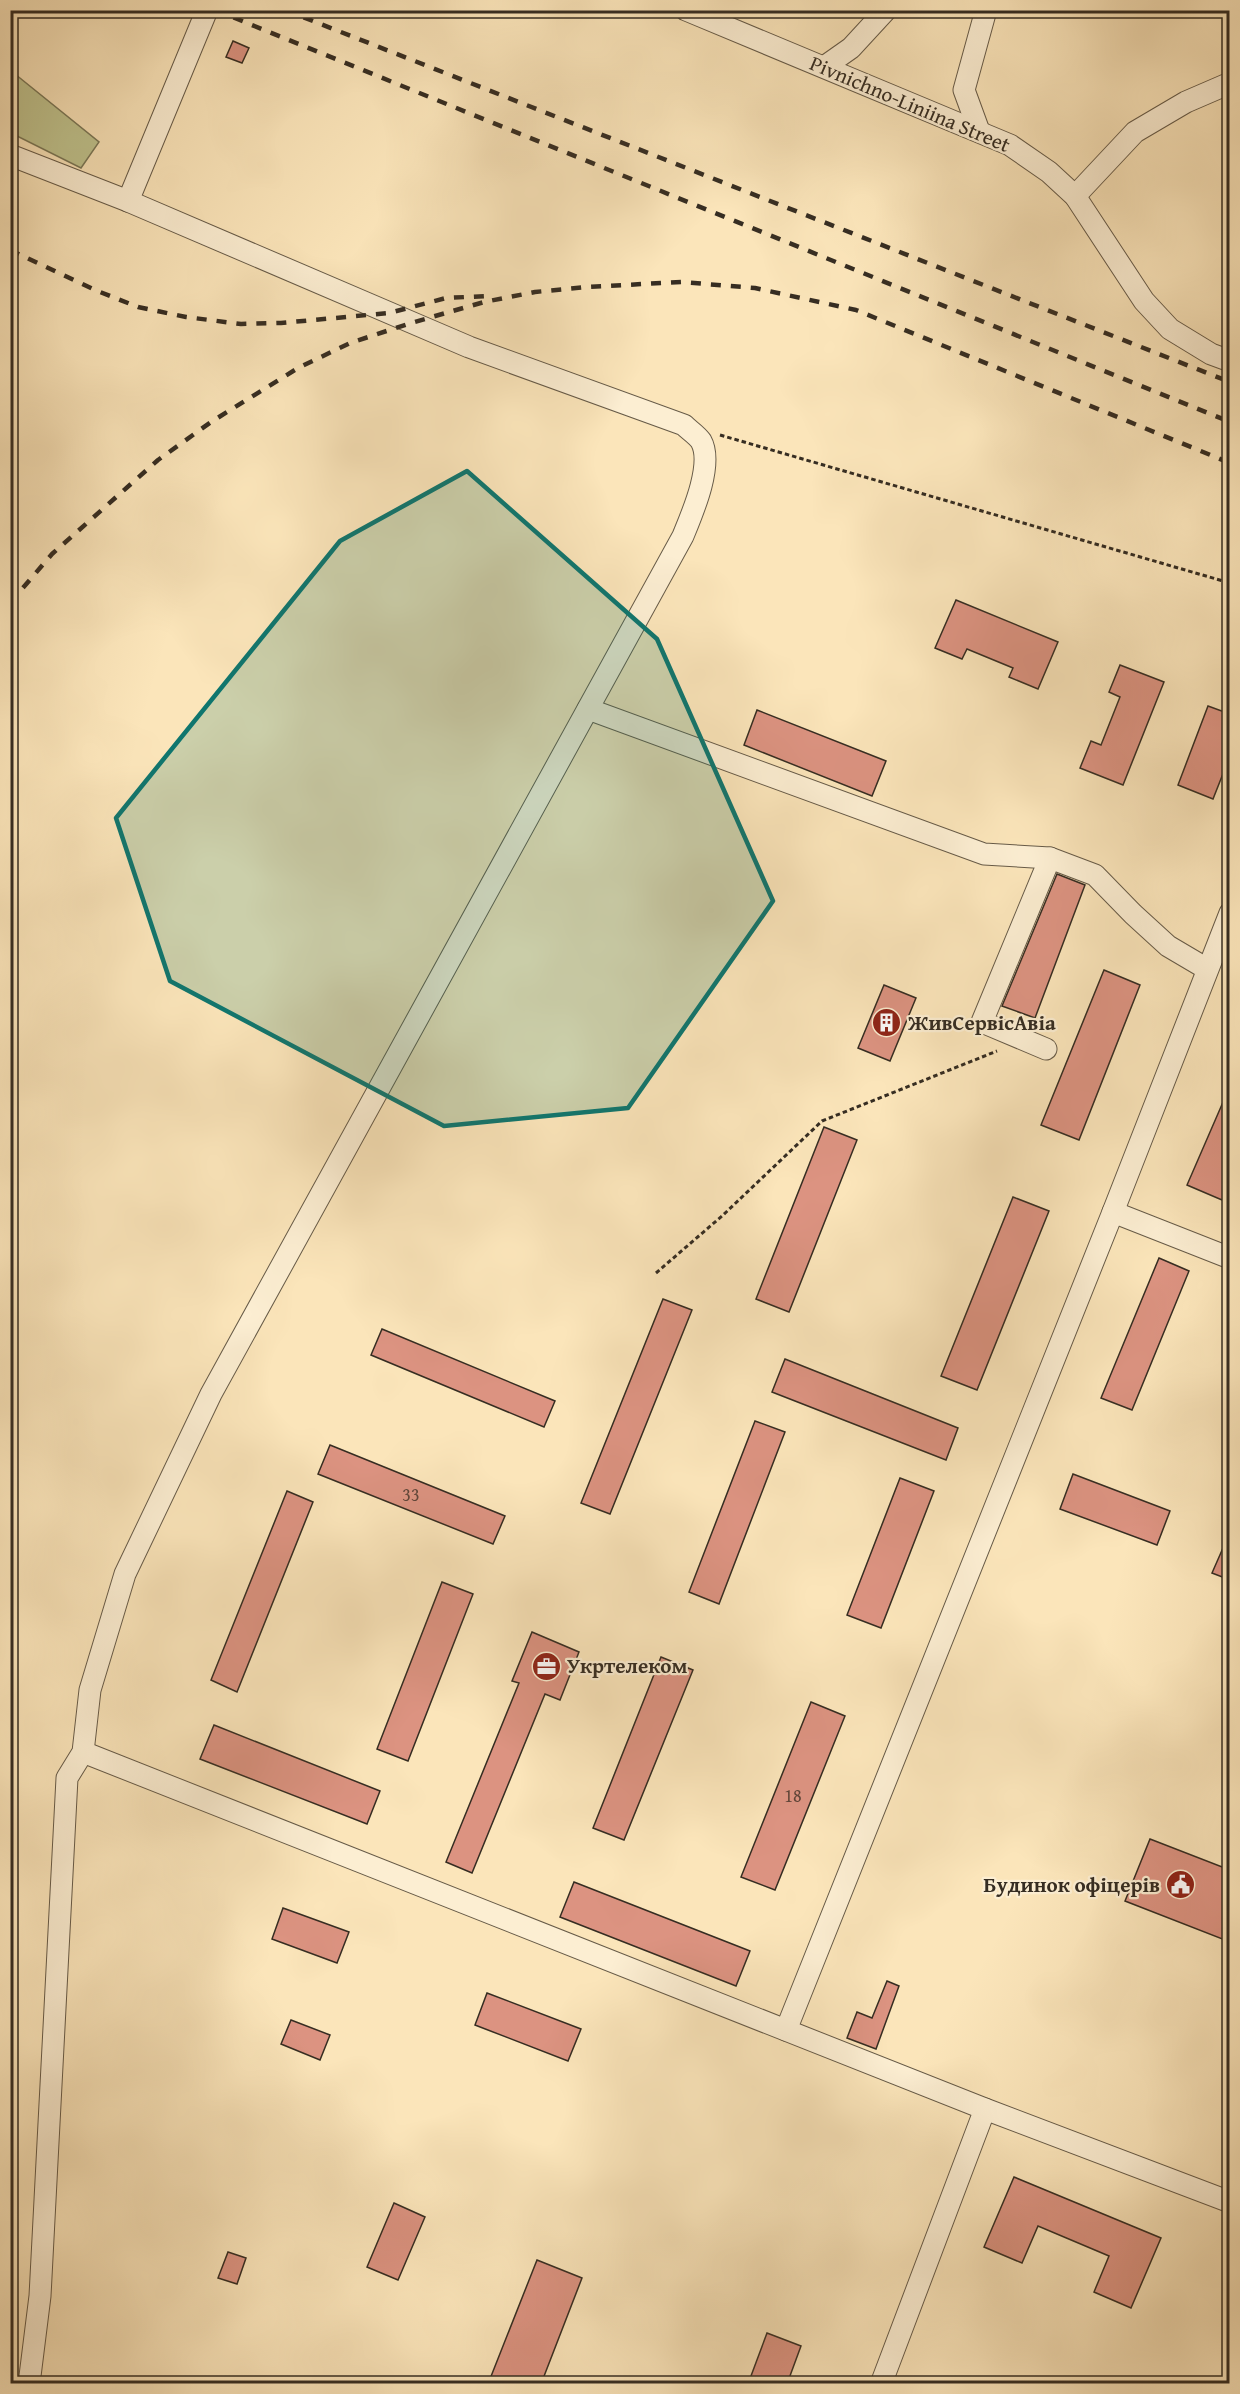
<svg xmlns="http://www.w3.org/2000/svg" width="1240" height="2394" viewBox="0 0 1240 2394" font-family="'Gentium Book Plus',serif">
<style>
.green{fill:#c0c48f;stroke:#7b7858;stroke-width:1.5}
.building{fill:#dc9381;stroke:#362d22;stroke-width:1.5}
.lines{fill:none;stroke-linecap:round;stroke-linejoin:round}
.minor-casing{stroke:#675b48;stroke-width:23}
.path{stroke:#362d22;stroke-width:3;stroke-dasharray:4.5 3;stroke-linecap:butt}
.minor{stroke:#fceed2;stroke-width:21}
.rail{stroke:#362d22;stroke-width:4.5;stroke-dasharray:10 10;stroke-linecap:butt}
.marked{fill:#0f766e;fill-opacity:0.2;stroke:#0f766e;stroke-width:4.5;stroke-linejoin:round}
.labels{text-anchor:middle;stroke-width:4.5;stroke-linejoin:round;paint-order:stroke}
.number-label{font-size:18px;fill:#60463a}
.street-label{font-size:21px;fill:#362d22;stroke:#fceed2}
.poi-label{font-size:21px;font-weight:bold;fill:#362d22;stroke:#fceed2;text-anchor:start}
</style>
<rect width="100%" height="100%" fill="#fbe5ba"/>
<filter id="stains"><feTurbulence type="fractalNoise" baseFrequency=".00333" numOctaves="4"/><feColorMatrix values="0 0 0 0 .2 0 0 0 0 .09 0 0 0 0 .02 0 0 0 .5 -.17"/></filter>
<radialGradient id="worn" r=".72"><stop offset=".6" stop-color="#630" stop-opacity="0"/><stop offset="1" stop-color="#630" stop-opacity=".3"/></radialGradient>
<polygon class="green" points="10,70 99,142 81,168 11,133"/>
<g class="building">
<polygon points="233,41 249,48 242,63 226,57"/>
<polygon points="956,600 1058,642 1038,689 1009,677 1013,668 967,649 962,659 935,648"/>
<polygon points="1120,665 1164,682 1123,785 1080,768 1091,741 1101,745 1120,697 1109,692"/>
<polygon points="1208,706 1230,714 1230,756 1213,799 1178,785"/>
<polygon points="757,710 886,761 872,796 744,745"/>
<polygon points="1057,874 1085,885 1035,1018 1002,1006"/>
<polygon points="1104,970 1140,985 1079,1140 1041,1125"/>
<polygon points="884,985 916,998 890,1061 858,1048"/>
<polygon points="1230,1086 1230,1183 1222,1200 1187,1185"/>
<polygon points="824,1127 857,1140 789,1312 756,1299"/>
<polygon points="1013,1197 1049,1211 977,1390 941,1376"/>
<polygon points="1159,1258 1189,1271 1132,1410 1101,1398"/>
<polygon points="663,1299 692,1310 610,1514 581,1503"/>
<polygon points="382,1329 555,1401 544,1427 371,1355"/>
<polygon points="785,1359 958,1428 946,1460 772,1392"/>
<polygon points="755,1421 785,1432 719,1604 689,1592"/>
<polygon points="330,1445 505,1516 493,1544 318,1474"/>
<polygon points="1073,1474 1170,1511 1157,1545 1060,1509"/>
<polygon points="900,1478 934,1491 881,1628 847,1615"/>
<polygon points="287,1491 313,1502 237,1692 211,1680"/>
<polygon points="1230,1532 1230,1580 1212,1573"/>
<polygon points="442,1582 473,1594 408,1761 377,1749"/>
<polygon points="532,1632 579,1652 560,1700 545,1694 472,1873 446,1862 519,1683 512,1681"/>
<polygon points="661,1657 693,1670 624,1840 593,1828"/>
<polygon points="811,1702 845,1716 775,1890 741,1877"/>
<polygon points="214,1725 380,1791 367,1824 200,1759"/>
<polygon points="1150,1839 1230,1870 1230,1942 1125,1901"/>
<polygon points="574,1882 750,1951 736,1986 560,1917"/>
<polygon points="283,1908 349,1932 337,1963 272,1939"/>
<polygon points="887,1981 899,1986 876,2049 847,2038 857,2012 872,2018"/>
<polygon points="487,1993 581,2029 568,2061 475,2025"/>
<polygon points="291,2020 330,2035 320,2060 281,2044"/>
<polygon points="1014,2177 1161,2238 1131,2308 1094,2292 1109,2256 1038,2226 1022,2263 984,2247"/>
<polygon points="394,2203 425,2217 398,2280 367,2267"/>
<polygon points="228,2252 246,2258 237,2284 218,2278"/>
<polygon points="537,2260 582,2278 541,2384 488,2384"/>
<polygon points="767,2333 801,2346 787,2384 748,2384"/>
</g>
<g class="lines">
<defs>
<g id="minor">
<polyline points="686,10 1010,145 1049,172 1075,196 1144,301 1170,329 1211,354 1230,361"/>
<polyline points="824,67 851,48 886,10"/>
<polyline points="979,131 964,90 986,10"/>
<path d="M10,155L128,201L469,347L684,425C689,430 697,435 701,441C714,464 692,514 683,536L211,1394L125,1574L90,1690L83,1752L67,1778L40,2296L29,2384"/>
<polyline points="1075,196 1135,132 1186,102 1230,83"/>
<polyline points="128,201 207,10"/>
<polyline points="588,709 984,854 1050,858 1095,875 1133,914 1168,946 1207,969"/>
<polyline points="1046,1049 982,1022 1050,858"/>
<polyline points="1113,1212 1230,1258"/>
<polyline points="83,1752 985,2109 1230,2202"/>
<polyline points="786,2030 1113,1212 1230,913"/>
<polyline points="881,2384 985,2109"/>
</g>
</defs>
<use href="#minor" class="minor-casing"/>
<g class="path">
<polyline points="720,435 1230,583"/>
<polyline points="656,1273 722,1216 822,1121 997,1051"/>
</g>
<use href="#minor" class="minor"/>
<g class="rail">
<polyline points="215,10 1230,422"/>
<polyline points="285,10 1230,382"/>
<polyline points="10,250 95,290 138,307 186,317 241,324 281,323 389,313 446,298 487,296"/>
<polyline points="10,603 52,554 158,460 211,422 298,368 350,343 411,323 484,302 535,292 586,287 681,282 755,288 856,310 1230,463"/>
</g>
</g>
<path class="marked" d="M467,471L657,639L773,901L628,1108L444,1126L170,981L116,818L340,541Z"/>
<defs>
<symbol id="building-disc" viewBox="-11 -11 22 22"><circle r="9.5" fill="#8f2418" stroke="#fceed2"/><path d="M-4-6H4V6H1V3H-1V6H-4ZM-2.5-4.3h1.7v1.8h-1.7ZM.8-4.3h1.7v1.8H.8ZM-2.5-1h1.7V.8h-1.7ZM.8-1h1.7V.8H.8Z" fill="#fff"/></symbol>
<symbol id="office-disc" viewBox="-11 -11 22 22"><circle r="9.5" fill="#8f2418" stroke="#fceed2"/><path d="M-6-3h4V-5.5h4V-3h4V5H-6ZM-1-4.5V-3h2v-1.5ZM-6 0V1H6V0Z" fill="#fff"/></symbol>
<symbol id="civic-disc" viewBox="-11 -11 22 22"><circle r="9.5" fill="#8f2418" stroke="#fceed2"/><path d="M-.6-6.5H3V-4.5H.6V-3L4-1V1h2V6H-6V1h2V-1L-.6-3ZM-1.2 2.5V6h2.4V2.5Z" fill="#fff"/></symbol>
</defs>
<g fill-rule="evenodd">
<use href="#building-disc" x="870" y="1006" width="33" height="33"/>
<use href="#office-disc" x="530" y="1650" width="33" height="33"/>
<use href="#civic-disc" x="1164" y="1868" width="33" height="33"/>
</g>
<g class="labels">
<g class="number-label">
<text x="411" y="1501">33</text>
<text x="793" y="1802">18</text>
</g>
<g class="street-label">
<text transform="translate(910 104) rotate(23)" y="7">Pivnichno-Liniina Street</text>
</g>
<g class="poi-label">
<text x="908" y="1030">ЖивСервісАвіа</text>
<text x="567" y="1673">Укртелеком</text>
<text x="1160" y="1892" text-anchor="end">Будинок офіцерів</text>
</g>
</g>
<rect width="1240" height="2394" fill="none" stroke="#fbe5ba" stroke-width="36"/>
<rect x="12" y="12" width="1216" height="2370" fill="none" stroke="#362d22" stroke-width="3"/>
<rect x="18" y="18" width="1204" height="2358" fill="none" stroke="#362d22" stroke-width="1.5"/>
<rect width="100%" height="100%" filter="url(#stains)"/>
<rect width="100%" height="100%" fill="url(#worn)"/>
</svg>
